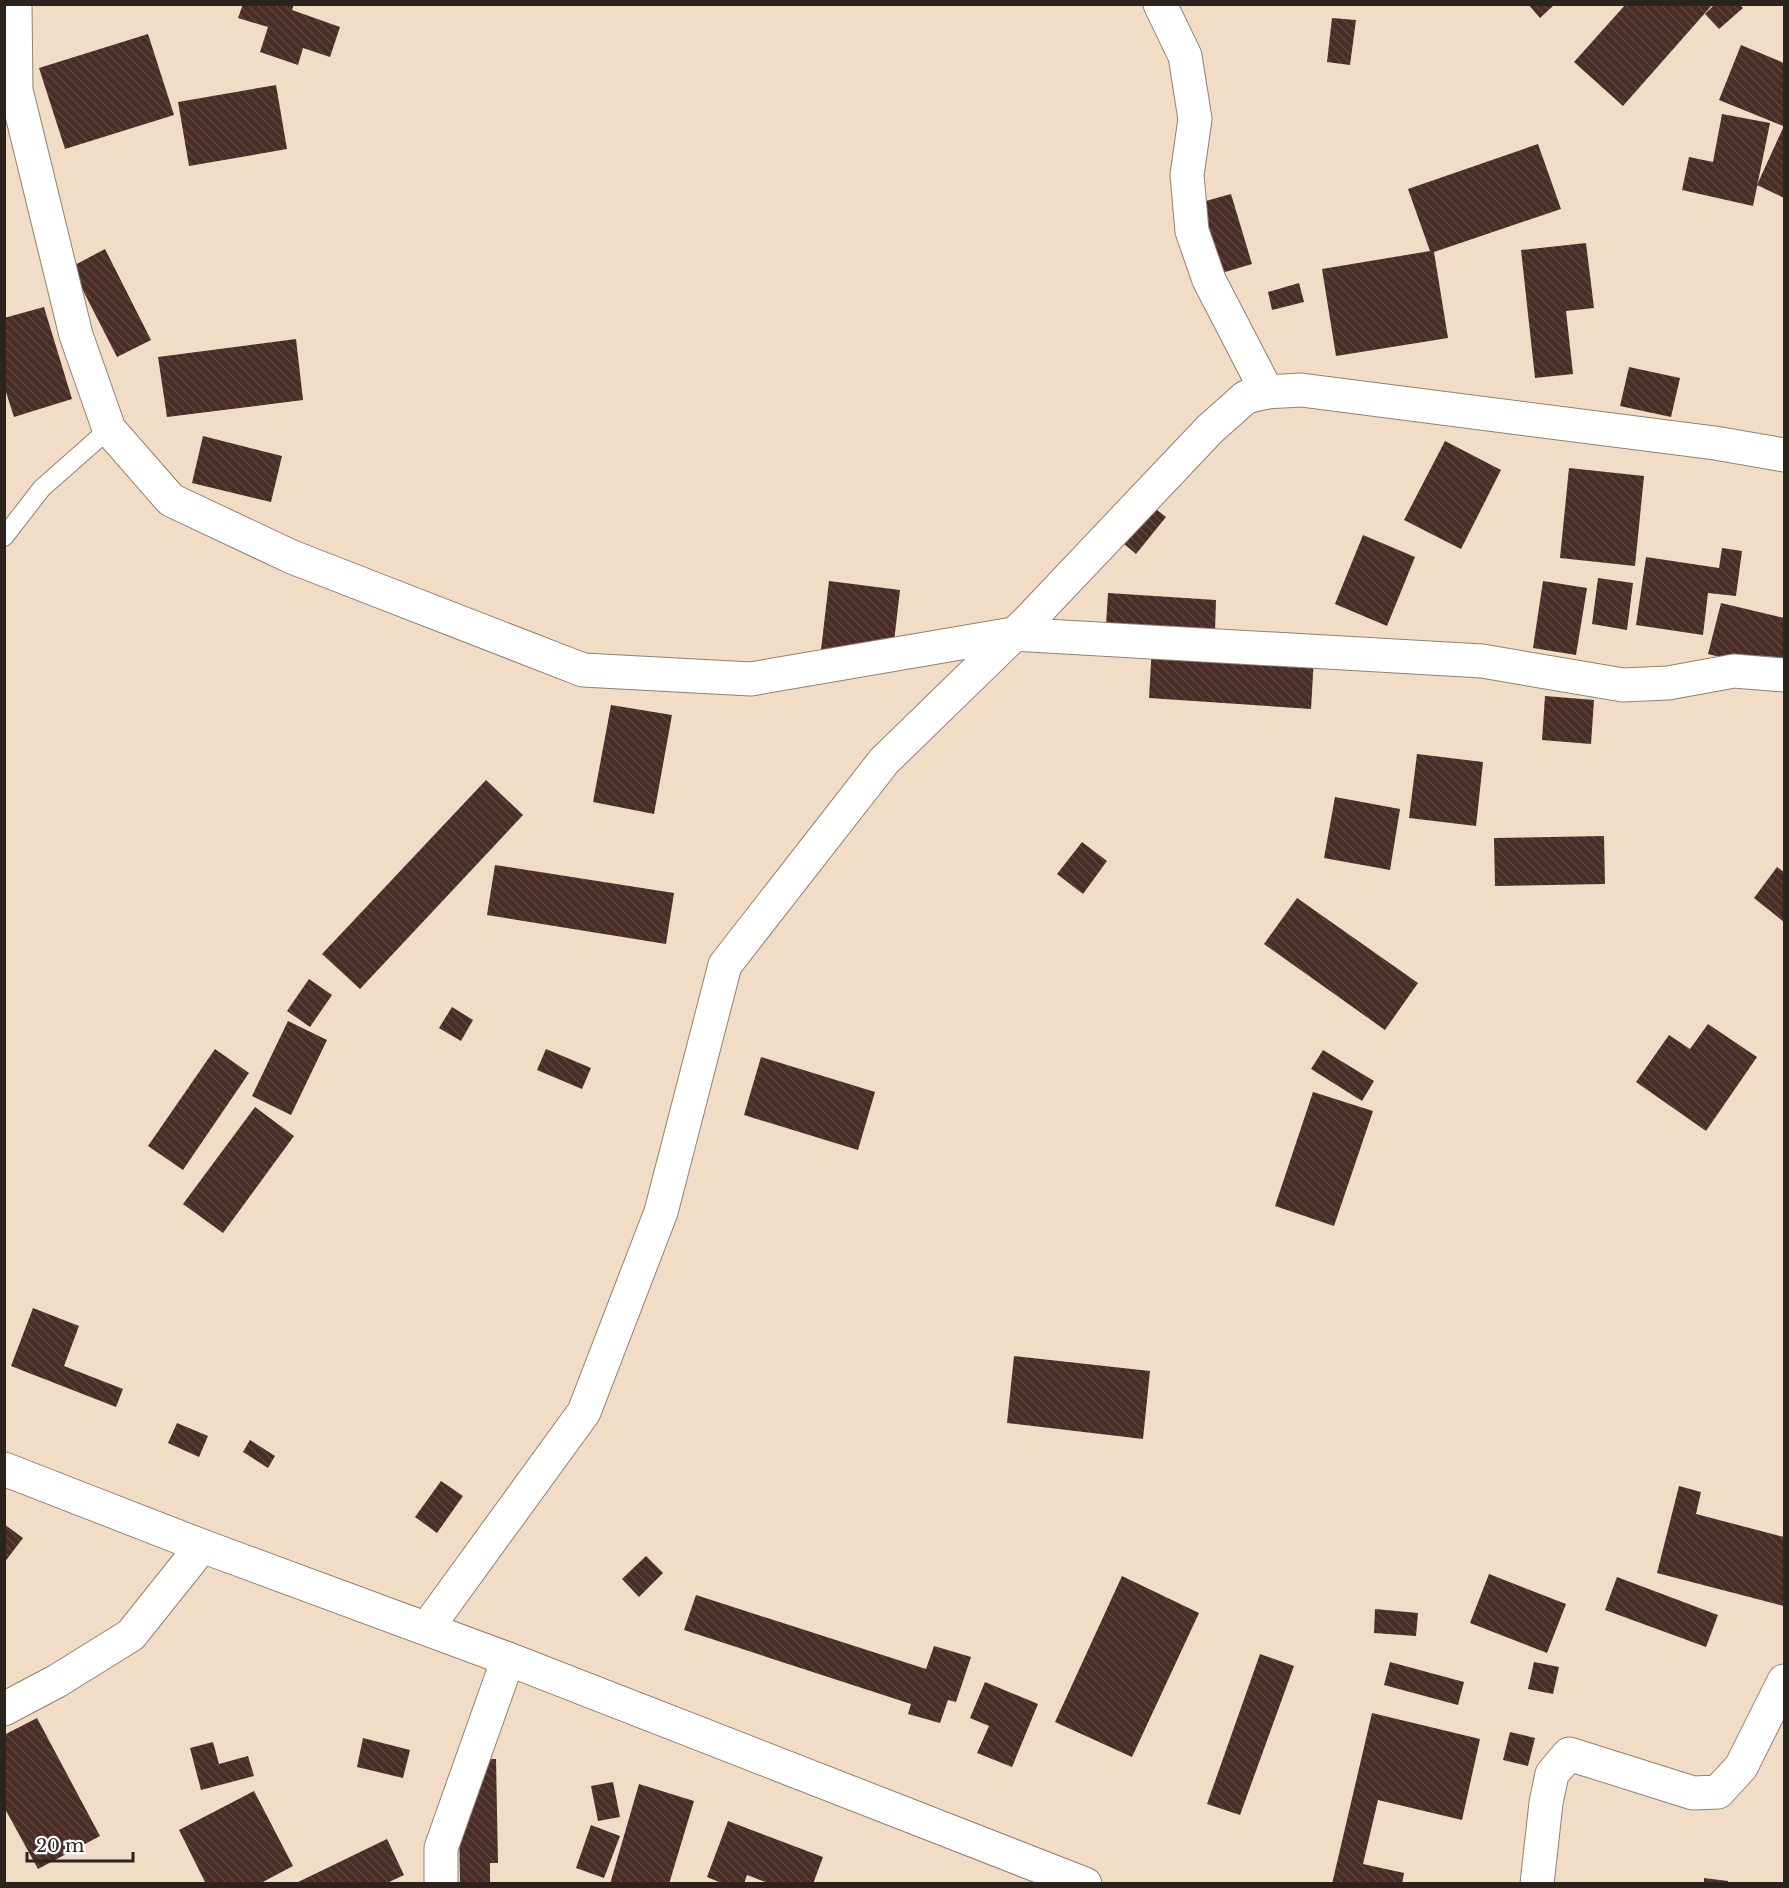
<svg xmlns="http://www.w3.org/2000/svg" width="1789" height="1888" viewBox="0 0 1789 1888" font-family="'Libre Baskerville',serif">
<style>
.building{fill:url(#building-back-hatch)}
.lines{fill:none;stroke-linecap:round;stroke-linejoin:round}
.lane-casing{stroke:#94816e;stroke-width:20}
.street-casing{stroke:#94816e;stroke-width:35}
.secondary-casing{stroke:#94816e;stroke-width:35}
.lane{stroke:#fff;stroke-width:18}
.street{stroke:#fff;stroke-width:33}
.secondary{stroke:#fff;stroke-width:33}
</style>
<defs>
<pattern id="building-back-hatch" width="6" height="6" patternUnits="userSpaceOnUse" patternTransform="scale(1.5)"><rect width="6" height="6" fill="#4a2d27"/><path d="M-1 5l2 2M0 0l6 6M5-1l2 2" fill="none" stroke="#5c433d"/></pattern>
</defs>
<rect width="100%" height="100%" fill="#f1dcc6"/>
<g class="building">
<polygon points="243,4 294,4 292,10 340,27 330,57 303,48 298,65 260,52 268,27 238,18"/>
<polygon points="1528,4 1555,4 1540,18"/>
<polygon points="1626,4 1713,4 1623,106 1574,62"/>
<polygon points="1715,4 1739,4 1743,8 1719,29 1705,14"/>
<polygon points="1332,18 1356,20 1350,65 1327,62"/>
<polygon points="148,34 174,115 65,149 39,68"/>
<polygon points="1741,45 1784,63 1783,126 1719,100"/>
<polygon points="276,85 287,149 189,166 178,102"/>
<polygon points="1722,114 1770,123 1753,206 1682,190 1689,157 1713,162"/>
<polygon points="1783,128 1784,129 1784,198 1757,185"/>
<polygon points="1538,144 1561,209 1434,252 1448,338 1336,356 1322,269 1430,251 1408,189"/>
<polygon points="1231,194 1252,264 1205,278 1184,207"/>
<polygon points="1586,243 1594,308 1566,311 1573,374 1535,378 1521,250"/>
<polygon points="105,249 151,340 117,357 71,267"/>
<polygon points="1299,283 1304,302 1272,310 1268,292"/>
<polygon points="44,307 72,399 14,417 4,386 4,318"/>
<polygon points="296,339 303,400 167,417 158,357"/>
<polygon points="1629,367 1680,378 1671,417 1620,406"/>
<polygon points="203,436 282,456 271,502 192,483"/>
<polygon points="1445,441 1501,470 1461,549 1404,520"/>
<polygon points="1569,468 1644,476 1635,566 1560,558"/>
<polygon points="1147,502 1166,517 1136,554 1117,538"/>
<polygon points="1363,535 1415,557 1387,626 1335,604"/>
<polygon points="1722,548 1742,551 1736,596 1708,593 1703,635 1636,625 1646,557 1719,568"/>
<polygon points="1598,578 1633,583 1627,630 1592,624"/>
<polygon points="829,581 900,590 892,659 821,650"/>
<polygon points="1543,581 1587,588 1576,655 1533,648"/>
<polygon points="1108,593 1216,600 1215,631 1106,625"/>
<polygon points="1721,603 1784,618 1784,658 1781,672 1708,654"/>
<polygon points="1152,645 1314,657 1311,709 1149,698"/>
<polygon points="1545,696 1594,700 1591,744 1542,740"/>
<polygon points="611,705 672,715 654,814 593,802"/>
<polygon points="1417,754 1483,762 1476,826 1409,818"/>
<polygon points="486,780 523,815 360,989 322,954"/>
<polygon points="1335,797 1400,809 1390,870 1324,858"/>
<polygon points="1604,836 1605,884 1495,886 1494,838"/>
<polygon points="1082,842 1107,861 1083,894 1057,874"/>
<polygon points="495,865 674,893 666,944 487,915"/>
<polygon points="1777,867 1784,872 1784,922 1754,898"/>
<polygon points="1297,898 1418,983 1385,1030 1264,944"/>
<polygon points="309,979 332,995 310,1027 287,1011"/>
<polygon points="452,1007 473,1020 461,1041 439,1028"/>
<polygon points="288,1021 327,1040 291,1115 252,1096"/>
<polygon points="1708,1024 1757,1057 1706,1131 1636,1082 1669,1035 1690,1049"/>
<polygon points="215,1049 249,1073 183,1170 148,1146"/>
<polygon points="546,1049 591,1068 582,1089 537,1070"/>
<polygon points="1323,1050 1374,1081 1362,1101 1311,1069"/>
<polygon points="761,1057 875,1092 858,1150 744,1115"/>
<polygon points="1313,1092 1373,1111 1334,1226 1275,1206"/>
<polygon points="255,1107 294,1136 223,1233 183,1204"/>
<polygon points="33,1308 79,1326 64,1366 123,1389 116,1407 11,1366"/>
<polygon points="1014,1356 1150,1371 1143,1439 1007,1423"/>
<polygon points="177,1423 208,1436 199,1457 168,1443"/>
<polygon points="250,1440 275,1456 268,1468 243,1452"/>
<polygon points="441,1481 463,1496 437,1533 415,1517"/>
<polygon points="1679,1486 1701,1492 1696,1514 1784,1537 1784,1606 1657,1573"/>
<polygon points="4,1524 23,1538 4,1563"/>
<polygon points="646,1556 663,1573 639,1597 622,1579"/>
<polygon points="1489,1574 1566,1604 1547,1653 1470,1623"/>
<polygon points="1122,1576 1199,1613 1132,1757 1055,1722"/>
<polygon points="1617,1577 1718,1615 1706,1647 1605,1610"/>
<polygon points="696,1595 926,1669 934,1646 971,1657 956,1702 948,1700 940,1723 908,1714 911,1704 684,1630"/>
<polygon points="1375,1609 1418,1613 1416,1636 1374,1633"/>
<polygon points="1260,1654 1294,1666 1240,1815 1207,1804"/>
<polygon points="1390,1662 1464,1682 1458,1705 1384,1685"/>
<polygon points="1534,1662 1559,1667 1553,1694 1528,1689"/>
<polygon points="985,1682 1038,1704 1012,1767 977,1753 989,1726 970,1718"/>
<polygon points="1372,1713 1480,1739 1462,1820 1378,1800 1363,1864 1404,1873 1402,1884 1332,1884"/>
<polygon points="37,1718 100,1836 38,1869 4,1807 4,1735"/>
<polygon points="1510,1732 1535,1738 1528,1766 1503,1760"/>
<polygon points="363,1738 410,1750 403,1778 357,1767"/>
<polygon points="213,1742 219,1764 248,1756 254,1776 201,1790 190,1748"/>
<polygon points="496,1759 498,1863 490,1863 490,1884 460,1884 458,1760"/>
<polygon points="613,1782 620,1817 598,1821 591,1786"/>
<polygon points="639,1784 694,1801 669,1884 610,1884"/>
<polygon points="254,1791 293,1866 259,1884 206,1884 179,1830"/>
<polygon points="728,1821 823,1857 813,1884 771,1884 747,1875 744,1884 724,1884 707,1877"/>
<polygon points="591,1825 620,1836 604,1878 576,1868"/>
<polygon points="387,1839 404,1875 385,1884 294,1884"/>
<polygon points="1704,1878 1728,1881 1728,1884 1704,1884"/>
</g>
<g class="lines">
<defs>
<polyline id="lane" points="4,537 42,488 109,429"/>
<g id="street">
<polyline points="15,4 16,90 76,335 109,429 171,500 292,557 583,670 751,679 1013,634 1482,661 1623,685 1668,683 1734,671 1784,675"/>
<polyline points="1160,4 1185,56 1195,119 1187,175 1192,231 1209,280 1267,392"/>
<polyline points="427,1628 584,1412 661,1212 725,965 884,761 1029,620 1210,429 1246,397 1267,392 1301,390 1715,443 1784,455"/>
<polyline points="4,1709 57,1681 131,1635 202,1546"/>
<polyline points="441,1884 441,1848 508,1659"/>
<polyline points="1537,1884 1546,1803 1552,1774 1569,1754 1693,1793 1718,1792 1741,1767 1784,1681"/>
</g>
<polyline id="secondary" points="4,1469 202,1546 508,1659 1085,1884"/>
</defs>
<use href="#lane" class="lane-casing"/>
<use href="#street" class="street-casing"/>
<use href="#secondary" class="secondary-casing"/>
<use href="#lane" class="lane"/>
<use href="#street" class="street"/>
<use href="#secondary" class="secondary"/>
</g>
<rect width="1789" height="1888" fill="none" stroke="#2b231c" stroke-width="12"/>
<path d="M27 1852v9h106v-9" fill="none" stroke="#2b231c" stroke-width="3"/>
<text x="36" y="1852" font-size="18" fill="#2b231c" stroke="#ffffff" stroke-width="4.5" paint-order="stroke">20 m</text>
</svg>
